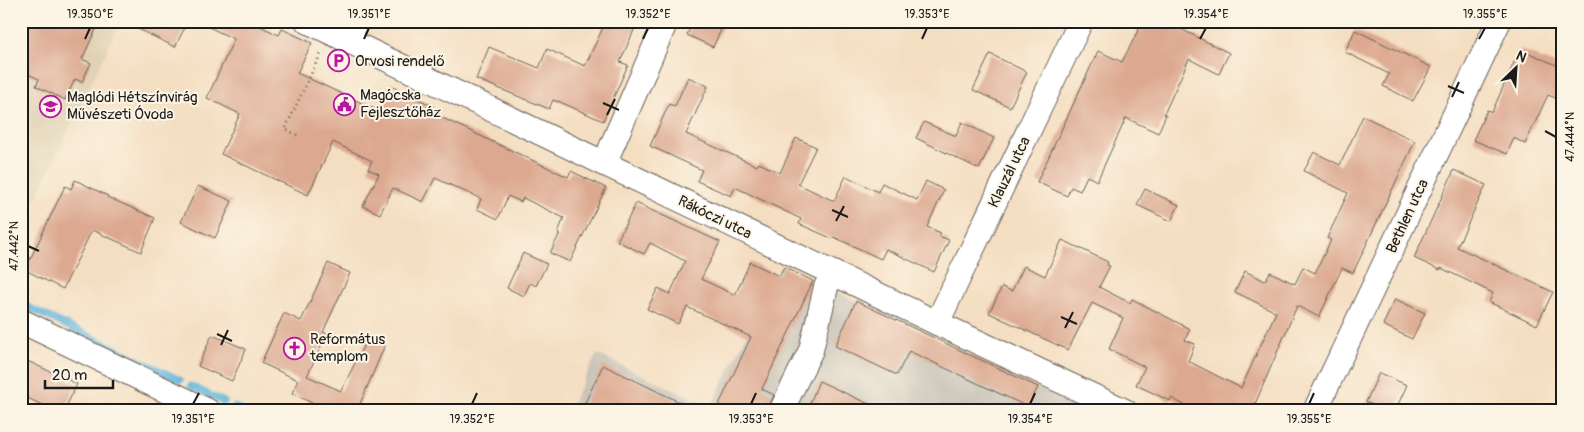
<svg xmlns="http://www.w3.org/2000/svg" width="1584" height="432" viewBox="0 0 1584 432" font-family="Pangolin,sans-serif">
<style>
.built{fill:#e0d1b4}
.industrial{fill:#c9c3b8}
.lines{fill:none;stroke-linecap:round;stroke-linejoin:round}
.stream{stroke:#5eb4db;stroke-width:7}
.building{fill:#dca88f}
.minor-casing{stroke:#686056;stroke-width:26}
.path{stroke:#686056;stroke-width:3;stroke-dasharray:1 4;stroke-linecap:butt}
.minor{stroke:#fff;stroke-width:24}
.ticks{fill:none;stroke:#1c1c1c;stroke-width:2}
.labels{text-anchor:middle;stroke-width:4;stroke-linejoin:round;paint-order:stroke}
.poi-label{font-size:15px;fill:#1c1c1c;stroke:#fcf5e5;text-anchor:start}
.street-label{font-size:15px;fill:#1c1c1c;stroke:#fcf5e5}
.neatline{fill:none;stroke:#1c1c1c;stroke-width:2}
.ticks-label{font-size:12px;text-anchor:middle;fill:#1c1c1c}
</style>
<rect width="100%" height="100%" fill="#fcf5e5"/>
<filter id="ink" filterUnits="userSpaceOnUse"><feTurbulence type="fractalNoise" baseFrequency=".02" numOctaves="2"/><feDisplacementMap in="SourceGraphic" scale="10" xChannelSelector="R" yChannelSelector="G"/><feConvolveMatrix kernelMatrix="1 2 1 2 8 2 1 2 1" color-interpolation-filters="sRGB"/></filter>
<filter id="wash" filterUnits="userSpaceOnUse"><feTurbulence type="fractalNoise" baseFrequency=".0096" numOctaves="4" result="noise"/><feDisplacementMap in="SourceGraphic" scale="20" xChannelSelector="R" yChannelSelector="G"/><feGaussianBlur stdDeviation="1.12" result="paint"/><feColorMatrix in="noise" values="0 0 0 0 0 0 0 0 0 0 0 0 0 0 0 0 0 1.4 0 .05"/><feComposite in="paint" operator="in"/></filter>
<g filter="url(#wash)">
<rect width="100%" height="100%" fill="#f4dec1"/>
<polygon class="built" points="21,21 121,21 36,198 21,191"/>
<polygon class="industrial" points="781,266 1038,387 1090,411 568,411 597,354 711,407"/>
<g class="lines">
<g class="stream">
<polyline points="26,306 180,380"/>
<polyline points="191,386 224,402"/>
<polyline points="235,407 243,411"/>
</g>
</g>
<g id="blocks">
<g class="building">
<polygon points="21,21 100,21 82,59 91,63 82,82 75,79 65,100 36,86 39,79 21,71"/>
<polygon points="122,21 188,21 175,47"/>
<polygon points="196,21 249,21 279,35 282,29 312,43 297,73 379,111 391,86 433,106 430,112 489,140 568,177 571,171 606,188 570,262 550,253 560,233 558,232 564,218 523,198 521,202 508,196 498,219 477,209 481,199 435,178 423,202 393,188 380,214 363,206 379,174 368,169 372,161 333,142 308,195 221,154 240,114 207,98 234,39"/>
<polygon points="606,21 638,21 620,62 628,65 603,121 558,101 558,102 553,100 549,109 476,79 489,47 539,68 547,49 585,66"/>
<polygon points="693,21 725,21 713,47 687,35"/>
<polygon points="1143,21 1179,21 1177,27 1229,53 1219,74 1189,59 1164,114 1166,115 1158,133 1126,118 1097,181 1087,176 1080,191 1071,187 1067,196 1037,182 1098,51 1122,62"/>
<polygon points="1355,30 1431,67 1413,101 1383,86 1389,74 1345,52"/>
<polygon points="1520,49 1563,68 1563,101 1548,95 1525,144 1514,138 1507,154 1473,140 1487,110 1492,112"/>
<polygon points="990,54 1027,72 1010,107 973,90"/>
<polygon points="688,77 708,86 686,134 757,166 759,163 780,173 796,138 816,147 798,184 834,201 846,176 878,192 882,183 917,200 926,181 944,190 927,227 941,233 939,236 949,240 934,272 886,249 881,259 834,237 833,239 799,224 801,219 735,187 731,196 697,181 702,170 650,146 669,104 675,106"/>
<polygon points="1363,116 1415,141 1353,273 1342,268 1319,317 1297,306 1252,411 1196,411 1171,398 1170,401 1136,385 1145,367 1109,349 1123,318 1092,303 1068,350 989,313 1002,287 1012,291 1024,266 1045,276 1062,240 1069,243 1108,262 1107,265 1110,266 1099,287 1130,303 1132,299 1190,329 1185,340 1195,344 1188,361 1241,388 1276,312 1235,292 1245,271 1265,281 1270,272 1295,284 1303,267 1315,273 1331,240 1327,238 1348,193 1304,171 1314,152 1340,165"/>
<polygon points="924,122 956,136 962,122 994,138 979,169 916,138"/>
<polygon points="1454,170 1486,185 1457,247 1553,292 1537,325 1489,302 1493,293 1441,268 1440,270 1414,258"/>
<polygon points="75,180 108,196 107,197 155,218 141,252 92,230 63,289 25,270 65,186 71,189"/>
<polygon points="198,186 232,201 215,238 181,222"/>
<polygon points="1145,189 1179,205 1171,221 1137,205"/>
<polygon points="636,203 720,242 701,279 735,295 750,262 779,276 784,267 813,281 762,389 774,395 767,411 716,411 751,337 687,307 678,324 647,309 658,288 670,294 685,261 650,243 644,254 617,241"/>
<polygon points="523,253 547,264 536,286 530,283 524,296 507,288"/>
<polygon points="328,263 350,273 323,332 327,334 307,376 341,391 368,337 385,345 357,411 316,411 318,406 292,393 298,380 261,363 284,313 301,321"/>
<polygon points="1395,299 1425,313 1412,339 1383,325"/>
<polygon points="856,301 1038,387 1028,407 909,351 897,375 835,346"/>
<polygon points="212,335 246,349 232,381 198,366"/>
<polygon points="21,358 77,384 64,411 55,411 21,395"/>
<polygon points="603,365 698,411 581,411"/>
<polygon points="1379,373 1407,385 1395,411 1386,411 1366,402"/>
<polygon points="819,381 884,411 827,411 810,403"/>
</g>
</g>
</g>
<g filter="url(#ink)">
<use href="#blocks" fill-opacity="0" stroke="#686056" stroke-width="1"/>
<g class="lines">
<defs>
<g id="minor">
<polyline points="307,21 937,323 1125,411"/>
<polyline points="350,42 355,21"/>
<polyline points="604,164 666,21"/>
<polyline points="21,321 208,411"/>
<polyline points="937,323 1081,21"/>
<polyline points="781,411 811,350 826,287 833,273"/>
<polyline points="1315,411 1499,21"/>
</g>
</defs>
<use href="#minor" class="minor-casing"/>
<polyline class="path" points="297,135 285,129 322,51"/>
<use href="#minor" class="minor"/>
</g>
</g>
<path class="ticks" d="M85,39L90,28M364,39L369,28M643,39L648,28M922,39L927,28M1200,39L1206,28M1479,39L1485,28M1448,86L1464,93M1452,97L1459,82M603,103L619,110M607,115L615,99M1545,131L1556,137M832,210L848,217M836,221L844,206M28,246L39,251M1061,317L1077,324M1065,328L1073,312M217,334L232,341M221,345L228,330M193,404L199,393M472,404L477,393M751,404L756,393M1030,404L1035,393M1309,404L1314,393"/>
<defs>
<symbol id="parking-ring" viewBox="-11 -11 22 22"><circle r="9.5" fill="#fcf5e5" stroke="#b5179e" stroke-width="1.5"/><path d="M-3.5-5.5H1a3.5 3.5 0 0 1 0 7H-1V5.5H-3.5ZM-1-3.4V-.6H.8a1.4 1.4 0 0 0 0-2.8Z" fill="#b5179e"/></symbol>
<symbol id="civic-ring" viewBox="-11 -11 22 22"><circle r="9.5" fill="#fcf5e5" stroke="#b5179e" stroke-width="1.5"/><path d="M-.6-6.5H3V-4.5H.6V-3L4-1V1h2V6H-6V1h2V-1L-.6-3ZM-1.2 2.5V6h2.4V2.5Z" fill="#b5179e"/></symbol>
<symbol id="school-ring" viewBox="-11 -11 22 22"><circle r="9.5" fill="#fcf5e5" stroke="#b5179e" stroke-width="1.5"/><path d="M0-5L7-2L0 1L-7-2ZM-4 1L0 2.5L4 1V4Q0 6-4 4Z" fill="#b5179e"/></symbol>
<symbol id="church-ring" viewBox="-11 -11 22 22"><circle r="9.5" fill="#fcf5e5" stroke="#b5179e" stroke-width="1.5"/><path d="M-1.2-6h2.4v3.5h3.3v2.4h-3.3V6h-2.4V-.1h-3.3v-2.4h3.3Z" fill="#b5179e"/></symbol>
</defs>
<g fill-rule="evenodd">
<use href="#parking-ring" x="326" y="48" width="25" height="25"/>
<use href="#civic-ring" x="332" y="92" width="25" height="25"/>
<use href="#school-ring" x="38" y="94" width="25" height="25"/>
<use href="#church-ring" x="282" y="336" width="25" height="25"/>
</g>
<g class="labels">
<g class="poi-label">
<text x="355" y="66">Orvosi rendelő</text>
<text x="360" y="100">Magócska<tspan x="360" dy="17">Fejlesztőház</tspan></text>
<text x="67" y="102">Maglódi Hétszínvirág<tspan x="67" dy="17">Művészeti Óvoda</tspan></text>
<text x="310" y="344">Református<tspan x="310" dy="17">templom</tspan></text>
</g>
<g class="street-label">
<text transform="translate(1009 172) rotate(-64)" y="5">Klauzál utca</text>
<text transform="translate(1407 216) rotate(-65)" y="5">Bethlen utca</text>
<text transform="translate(715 217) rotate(26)" y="5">Rákóczi utca</text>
</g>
</g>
<rect width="1584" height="432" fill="none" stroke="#fcf5e5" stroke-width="55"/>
<g transform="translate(1516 68) rotate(25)" stroke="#fcf5e5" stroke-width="4" paint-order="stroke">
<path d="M0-4L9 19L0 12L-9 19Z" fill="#1c1c1c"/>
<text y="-8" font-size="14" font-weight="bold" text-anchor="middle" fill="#1c1c1c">N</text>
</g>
<path d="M45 380v8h68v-8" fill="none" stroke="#1c1c1c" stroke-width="2.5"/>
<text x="52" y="380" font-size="15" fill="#1c1c1c" stroke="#fcf5e5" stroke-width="4" paint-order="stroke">20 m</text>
<rect x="28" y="28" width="1528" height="376" class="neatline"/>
<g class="ticks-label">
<text x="90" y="18">19.350°E</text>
<text x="369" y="18">19.351°E</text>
<text x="648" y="18">19.352°E</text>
<text x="927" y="18">19.353°E</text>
<text x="1206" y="18">19.354°E</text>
<text x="1485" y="18">19.355°E</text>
<text transform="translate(1570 137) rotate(-90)" y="4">47.444°N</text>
<text transform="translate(14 246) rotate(-90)" y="4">47.442°N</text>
<text x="193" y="423">19.351°E</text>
<text x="472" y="423">19.352°E</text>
<text x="751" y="423">19.353°E</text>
<text x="1030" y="423">19.354°E</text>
<text x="1309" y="423">19.355°E</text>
</g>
</svg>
